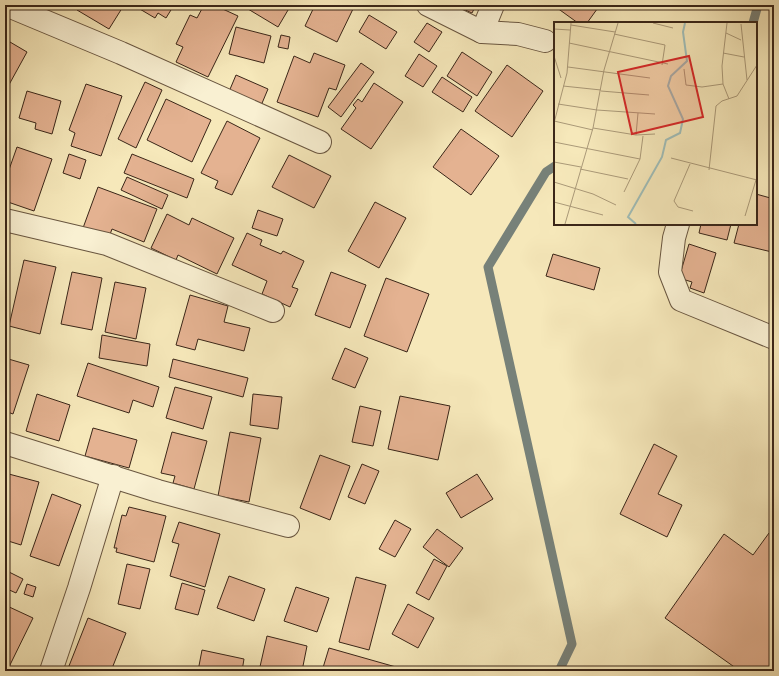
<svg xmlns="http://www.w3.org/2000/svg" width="779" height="676" viewBox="0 0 779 676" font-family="'Libre Caslon Text',serif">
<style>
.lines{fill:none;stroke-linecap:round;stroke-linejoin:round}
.stream{stroke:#778179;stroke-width:9}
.building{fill:#e4b291;stroke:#3a2618}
.minor-casing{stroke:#695640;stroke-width:24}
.minor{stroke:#f9f0d2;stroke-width:22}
.inset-river{fill:none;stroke:#a0beb9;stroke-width:2}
.inset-road{fill:none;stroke:#ab9a79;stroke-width:1}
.view{fill:#d62828;fill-opacity:0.15;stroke:#d62828;stroke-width:2}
.inset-edge{fill:none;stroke:#3a2618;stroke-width:2}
</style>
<rect width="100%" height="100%" fill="#f6e8ba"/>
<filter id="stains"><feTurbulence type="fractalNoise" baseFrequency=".005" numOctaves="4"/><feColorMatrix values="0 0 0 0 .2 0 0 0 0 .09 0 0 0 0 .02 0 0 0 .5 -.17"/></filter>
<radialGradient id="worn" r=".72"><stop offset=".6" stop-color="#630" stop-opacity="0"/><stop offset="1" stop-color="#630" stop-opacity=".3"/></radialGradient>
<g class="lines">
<g class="stream">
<polyline points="753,23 758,5"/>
<polyline points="555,166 546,172 488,267 572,644 559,671"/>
</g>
</g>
<g class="building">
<polygon points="80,5 124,5 109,29 77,10"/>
<polygon points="133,5 174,5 166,18 158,13 155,18"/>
<polygon points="204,5 214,5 238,16 208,77 176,62 183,47 176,44 190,15 197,18"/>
<polygon points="244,5 291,5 278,27 243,6"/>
<polygon points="315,5 345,5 353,9 337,42 305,26"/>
<polygon points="454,5 476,5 472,13"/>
<polygon points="553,5 600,5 587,23 578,23"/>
<polygon points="369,15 397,32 386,49 359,32"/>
<polygon points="427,23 442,32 429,52 414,42"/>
<polygon points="236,27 271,36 264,63 229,54"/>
<polygon points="281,35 290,37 288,49 278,47"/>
<polygon points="10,42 27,52 5,92 5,51"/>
<polygon points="462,52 492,72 477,96 447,76"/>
<polygon points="314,53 345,65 336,90 329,88 318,117 277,102 294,56 310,63"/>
<polygon points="419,54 437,66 423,87 405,76"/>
<polygon points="361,63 374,72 341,117 328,107"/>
<polygon points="507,65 543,91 512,137 475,111"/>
<polygon points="236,75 268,89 260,108 228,94"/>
<polygon points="442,77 472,97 463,112 432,92"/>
<polygon points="145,82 162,90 136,148 118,139"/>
<polygon points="374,83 403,102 371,149 341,129 356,108 353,105 358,99 362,102"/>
<polygon points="86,84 122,96 101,156 71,146 75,133 69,130"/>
<polygon points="27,91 61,101 52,134 35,129 36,123 19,118"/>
<polygon points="166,99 211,120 192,162 147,140"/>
<polygon points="227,121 260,138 232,195 215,188 218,181 201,173"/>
<polygon points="461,129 499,156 471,195 433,167"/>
<polygon points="17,147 52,159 34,211 5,201 5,181"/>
<polygon points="69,154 86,160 80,179 63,173"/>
<polygon points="132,154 194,179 187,198 124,173"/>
<polygon points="289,155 331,176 314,208 272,187"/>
<polygon points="127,177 168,195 162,209 121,190"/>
<polygon points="98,187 157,209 144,242 112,229 109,237 83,228"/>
<polygon points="756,194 774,199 774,242 772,252 734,243 739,224 756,224"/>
<polygon points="375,202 406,218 379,268 348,251"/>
<polygon points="258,210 283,219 277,236 252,228"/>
<polygon points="167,214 189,225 192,218 234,238 217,274 178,255 176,260 151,248"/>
<polygon points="701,224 731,224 727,240 699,233"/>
<polygon points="247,233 262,240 260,245 281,254 283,251 304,261 292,287 298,289 290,307 262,294 267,281 232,265"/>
<polygon points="689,244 716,253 704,293 690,288 692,282 679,278"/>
<polygon points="553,254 600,268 594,290 546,276"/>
<polygon points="24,260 56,267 40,334 9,326"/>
<polygon points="72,272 102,278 92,330 61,324"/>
<polygon points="331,272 366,285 350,328 315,315"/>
<polygon points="386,278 429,294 407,352 364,336"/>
<polygon points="115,282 146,288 136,339 105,332"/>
<polygon points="190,295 228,306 224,322 250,328 244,351 198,339 195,350 176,345"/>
<polygon points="102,335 150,344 147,366 99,358"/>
<polygon points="345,348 368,358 355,388 332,379"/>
<polygon points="5,358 29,365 13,414 5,411"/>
<polygon points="173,359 248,378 243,397 169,377"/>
<polygon points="88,363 159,387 153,407 133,400 129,413 77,396"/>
<polygon points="175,387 212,397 203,429 166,418"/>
<polygon points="37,394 70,405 59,441 26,431"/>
<polygon points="253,394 282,397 278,429 250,425"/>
<polygon points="400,396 450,406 438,460 388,449"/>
<polygon points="360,406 381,411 373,446 352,442"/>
<polygon points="93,428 137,440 129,468 85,456"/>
<polygon points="172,432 207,441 194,489 173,483 175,476 161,473"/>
<polygon points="230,432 261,438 249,502 218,496"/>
<polygon points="654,444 677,456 658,494 682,505 667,537 620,514"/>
<polygon points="320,455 350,466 330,520 300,508"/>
<polygon points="362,464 379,471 365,504 348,497"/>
<polygon points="5,473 39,482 21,545 5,540 5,507 7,499 5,498"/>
<polygon points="477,474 493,499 461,518 446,493"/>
<polygon points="52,494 81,505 59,566 30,556"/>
<polygon points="129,507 166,516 154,562 116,552 117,548 114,548 122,515 126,516"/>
<polygon points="395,520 411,529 395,557 379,549"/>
<polygon points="179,522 220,534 205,587 170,576 179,544 172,542"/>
<polygon points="437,529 463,548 449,567 423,547"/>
<polygon points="769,533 774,537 774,671 740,671 665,618 724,534 753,555"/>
<polygon points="434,559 447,566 429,600 416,593"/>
<polygon points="127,564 150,569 140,609 118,604"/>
<polygon points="5,570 23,579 16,593 5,588"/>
<polygon points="229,576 265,589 254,621 217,608"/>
<polygon points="356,577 386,585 369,650 339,642"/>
<polygon points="182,583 205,590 198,615 175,609"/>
<polygon points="27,584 36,587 33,597 24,594"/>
<polygon points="296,587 329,598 317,632 284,621"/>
<polygon points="408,604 434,618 418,648 392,634"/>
<polygon points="5,605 33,618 7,671 5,671"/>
<polygon points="88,618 126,633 111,671 67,671"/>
<polygon points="267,636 307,646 302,671 259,671"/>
<polygon points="329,648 410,671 322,671"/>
<polygon points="202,650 244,659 242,671 198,671"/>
</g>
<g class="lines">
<defs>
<g id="minor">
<polyline points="6,5 121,53 320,142"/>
<polyline points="428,5 482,32 518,34 545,41"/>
<polyline points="482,32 493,5"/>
<polyline points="5,220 107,244 273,311"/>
<polyline points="678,224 674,238 670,272 681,300 774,338"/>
<polyline points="5,443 158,491 288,526"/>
<polyline points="51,671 79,588 113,476"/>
</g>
</defs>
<use href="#minor" class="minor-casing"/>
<use href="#minor" class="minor"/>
</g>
<g transform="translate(554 22)">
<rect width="203" height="203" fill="#f6e8ba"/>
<path class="inset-river" d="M82,202L74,195L108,135L112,118L126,111L129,97L114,64L117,54L133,39L129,10L131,1"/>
<path class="inset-road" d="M99,1L119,6M173,1L168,44L169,62L175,77M187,2L193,58M17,3L61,10M0,7L16,8M172,11L187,18M60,12L111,23L108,43M15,21L114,42M169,31L190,35M0,34L7,56M14,45L96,56M130,47L132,63L148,65L169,62M9,64L47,68M47,69L95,73M4,82L43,88L101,92M0,99L39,108M0,101L13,51L17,1M39,106L82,113L101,112M82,113L84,91M0,120L86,137M117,136L203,158M0,140L27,145M136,142L120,179L124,185L139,189M26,147L74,157M155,148L162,84L168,79L183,74L203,43M0,160L39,172L62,183M70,170L86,137L89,114M0,180L49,193M191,194L202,158M11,202L39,106L50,48L64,1"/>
<path class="view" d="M135,34L149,95L78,112L64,50Z"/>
<rect width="203" height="203" class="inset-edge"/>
</g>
<rect width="779" height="676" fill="none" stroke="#f6e8ba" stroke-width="20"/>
<rect x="6" y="6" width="767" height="664" fill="none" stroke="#3a2618" stroke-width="2"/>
<rect x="10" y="10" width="759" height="656" fill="none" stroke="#3a2618"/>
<rect width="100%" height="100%" filter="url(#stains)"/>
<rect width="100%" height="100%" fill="url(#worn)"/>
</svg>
